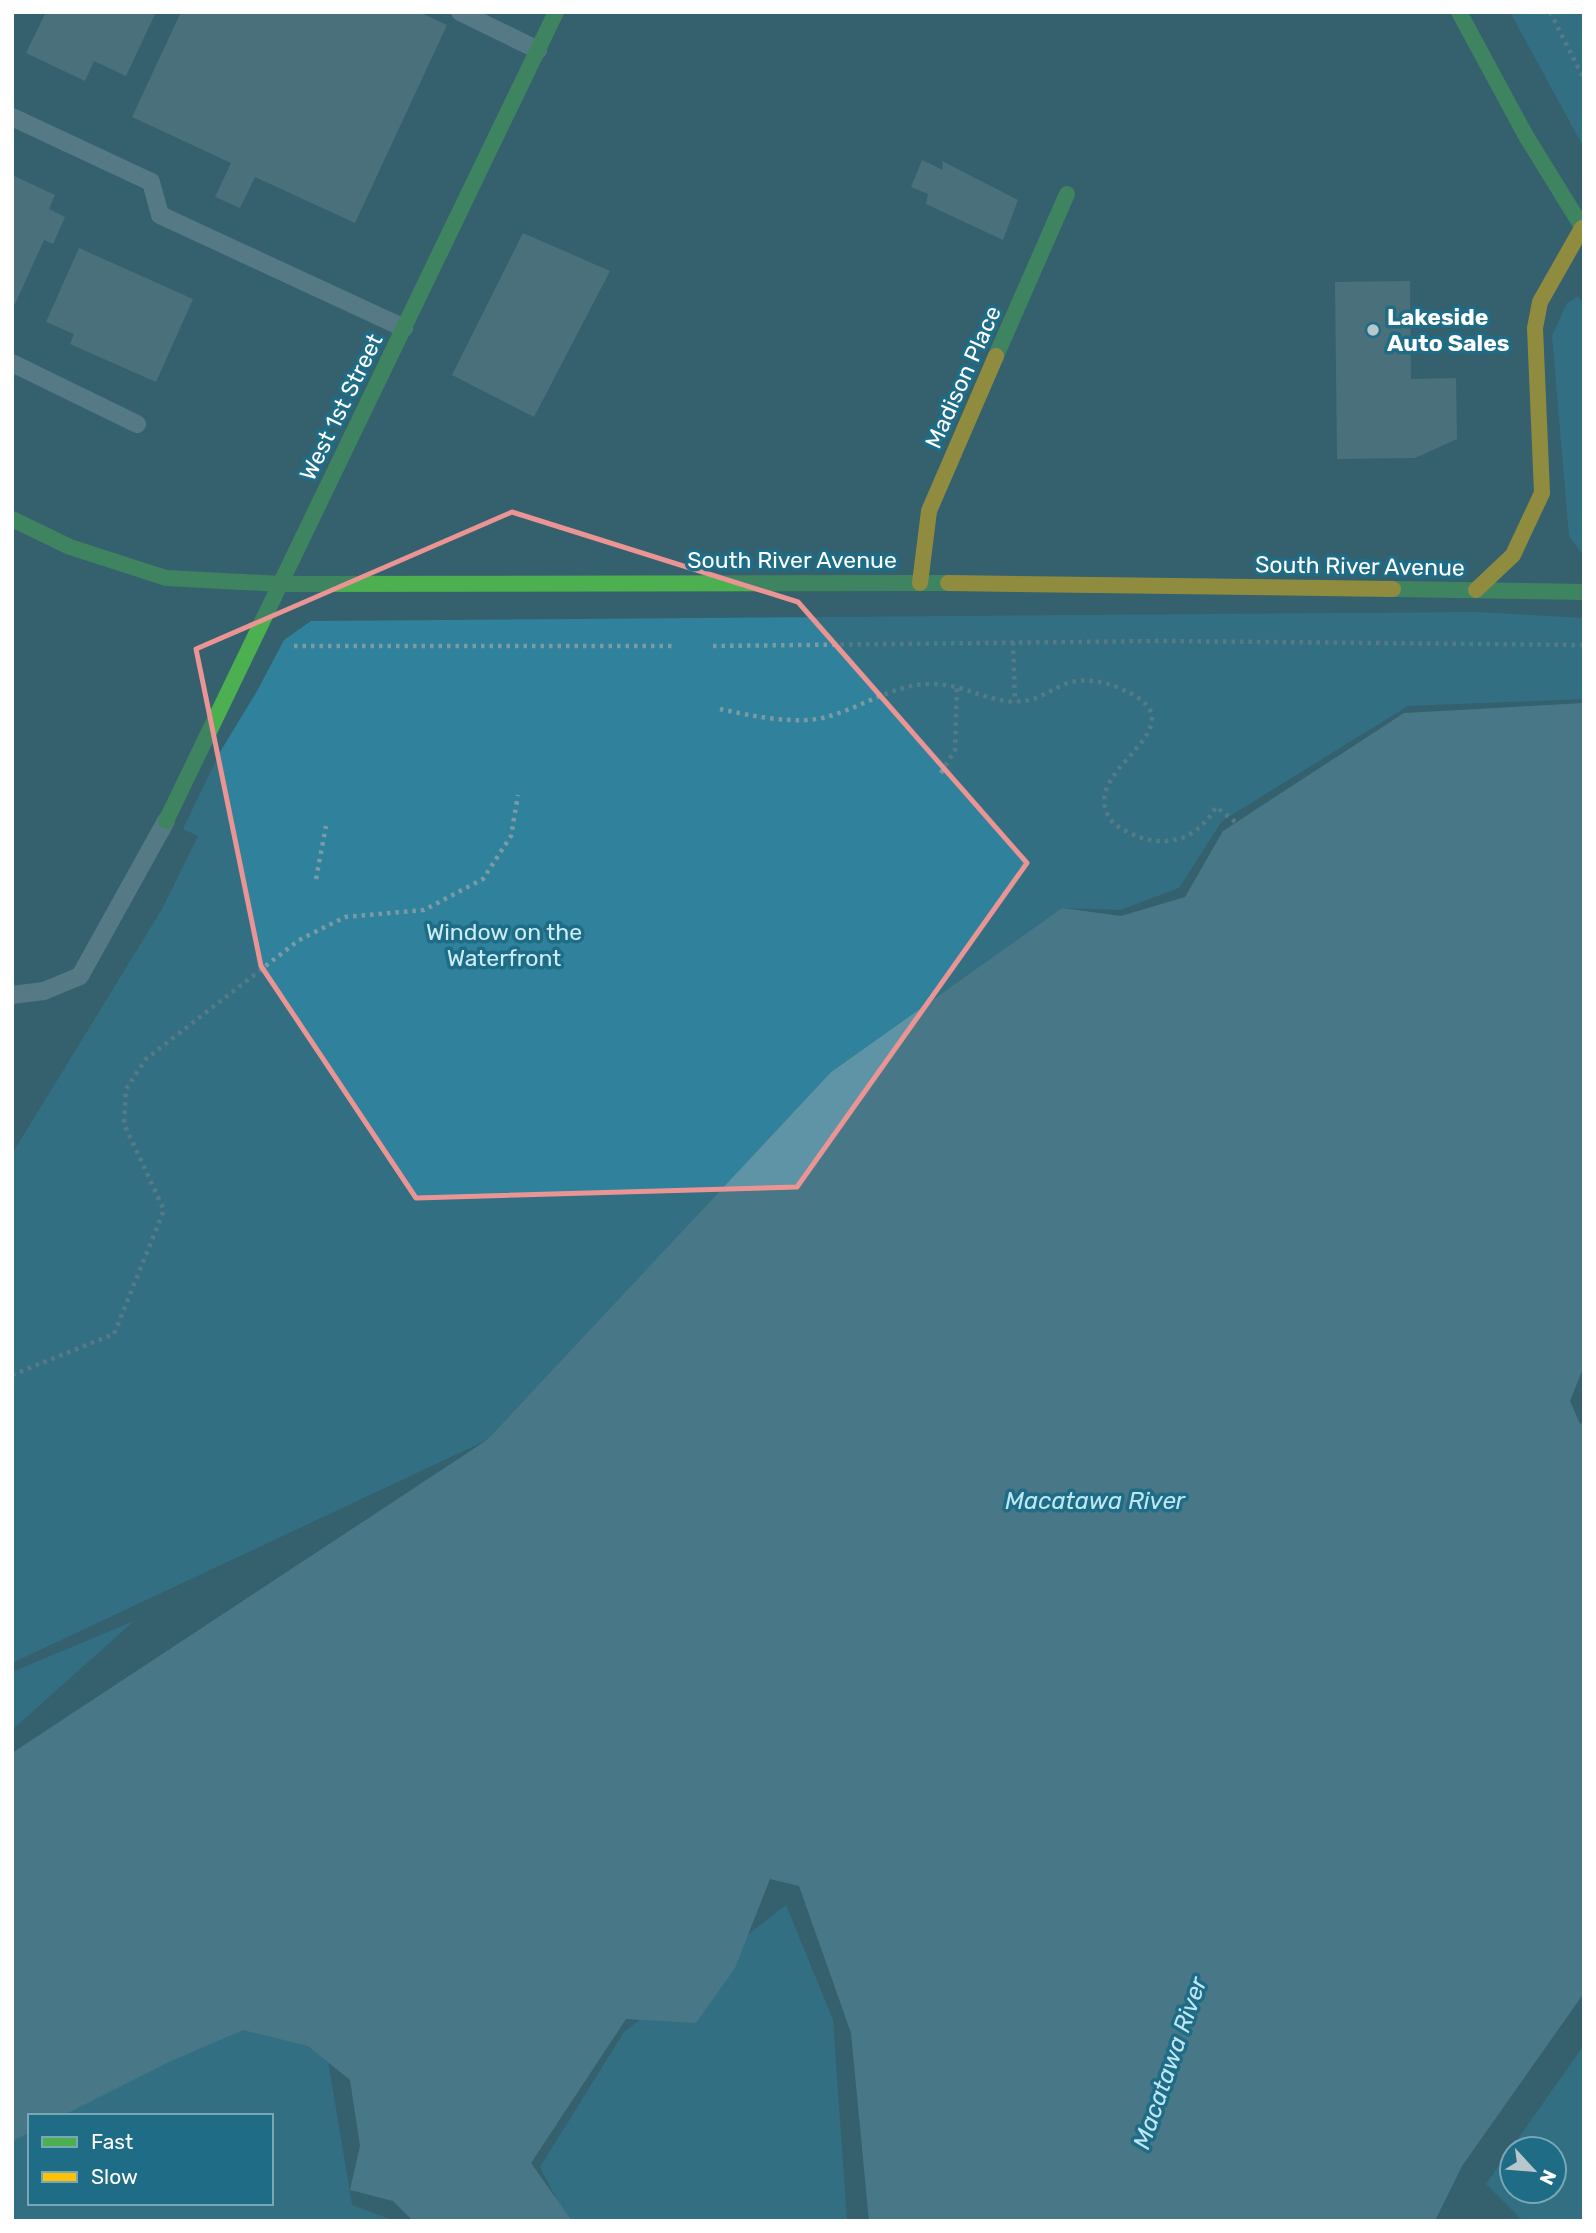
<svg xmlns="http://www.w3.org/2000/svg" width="1596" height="2233" viewBox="0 0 1596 2233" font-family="Rubik,sans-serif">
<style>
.green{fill:#30819b;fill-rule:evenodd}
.water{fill:#5f94a6}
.building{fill:#64838d}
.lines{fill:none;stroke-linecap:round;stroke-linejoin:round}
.path{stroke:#7c9aa4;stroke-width:4.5;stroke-dasharray:3.5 5;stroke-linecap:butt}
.lane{stroke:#7c9aa4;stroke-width:18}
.fast{stroke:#4caf50;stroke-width:16}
.slow{stroke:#ffc107;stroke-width:16}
.marked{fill:none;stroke:#ea9494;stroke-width:5;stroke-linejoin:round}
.poi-dot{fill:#b8c7cc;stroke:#1e6c85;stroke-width:2.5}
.labels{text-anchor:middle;stroke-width:7;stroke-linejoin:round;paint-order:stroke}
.poi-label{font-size:23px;font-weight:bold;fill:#fff;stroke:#1e6c85;text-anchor:start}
.street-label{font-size:23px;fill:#fff;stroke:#1e6c85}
.park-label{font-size:23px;fill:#cbedf8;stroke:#1e6c85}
.water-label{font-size:24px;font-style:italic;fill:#bee7f4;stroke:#1e6c85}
</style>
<rect width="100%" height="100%" fill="#35606e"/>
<g class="green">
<polygon points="1510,12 1584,12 1584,148"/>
<polygon points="1578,297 1584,304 1584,553 1580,551 1569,536 1552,336 1567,303"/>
<polygon points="1477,612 1584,618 1584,699 1408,706 1222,821 1179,888 1120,910 1062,908 831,1072 487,1440 12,1663 12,1154 162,909 198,836 183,829 220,752 257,691 284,640 311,621"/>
<polygon points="134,1621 12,1730 12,1672"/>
<polygon points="786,1905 833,2020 847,2221 568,2221 540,2167 624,2032"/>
<path d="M225,2019L326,2049L352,2205L395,2221H12V2122ZM30,2116H271V2203H30Z"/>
<path d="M1584,2045V2221H1523L1486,2184ZM1554,2149V2191H1512V2149Z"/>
</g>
<polygon class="water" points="1584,703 1584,1366 1570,1401 1580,1424 1584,1422 1584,1993 1462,2166 1435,2221 869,2221 851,2033 799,1886 770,1879 735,1968 696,2023 626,2019 531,2163 572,2221 413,2221 393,2201 350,2190 360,2146 350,2080 308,2046 243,2030 169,2062 62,2116 30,2116 30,2132 12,2141 12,1753 487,1440 831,1072 1062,908 1121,916 1185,897 1223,831 1404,713"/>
<g class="building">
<polygon points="46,12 156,12 126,76 94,61 85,81 26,53"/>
<polygon points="181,12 419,12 447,25 355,223 255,177 240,208 215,197 231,163 132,117"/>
<polygon points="922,160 943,170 942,161 1018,200 1003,240 926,204 928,194 911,187"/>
<polygon points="12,175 55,195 49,209 65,217 53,244 44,240 15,304 12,302"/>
<polygon points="523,233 610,271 534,417 452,375"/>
<polygon points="79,248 193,299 156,382 70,344 74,334 46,322"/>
<polygon points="1410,281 1411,379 1456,378 1457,439 1415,458 1337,459 1335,282"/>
</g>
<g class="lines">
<g class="path">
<polyline points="1550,12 1584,79"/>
<polyline points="1013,642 1015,702"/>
<polyline points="294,646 674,646"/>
<polyline points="713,646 1163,641 1584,645"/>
<path d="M720,709C751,716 800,726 830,716C864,706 895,684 931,684C967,684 991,705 1024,701C1039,699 1049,691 1063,685C1080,677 1102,681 1119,688C1209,725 1084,765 1107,813C1111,822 1117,827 1126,831C1144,841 1161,844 1182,838C1198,832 1207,821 1216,807L1237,823"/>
<polyline points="941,773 955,750 957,686"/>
<polyline points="316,879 326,826"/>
<polyline points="12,1375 114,1334 164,1210 124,1124 126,1089 146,1059 299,940 345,917 424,910 483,879 511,836 518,795"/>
</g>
<g class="lane">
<polyline points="460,12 538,50"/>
<polyline points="12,117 151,182 160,215 404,328"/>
<polyline points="12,363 137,424"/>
<polyline points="12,995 44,991 80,976 166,821"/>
</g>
<g class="fast">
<polyline points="1459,12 1526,136 1584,230"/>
<polyline points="996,356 1067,194"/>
<polyline points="12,519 70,547 166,578 281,584 948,583"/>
<polyline points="1393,589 1584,592"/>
<polyline points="166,821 556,12"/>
</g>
<g class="slow">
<polyline points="920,583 929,511 996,356"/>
<polyline points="948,583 1393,589"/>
<polyline points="1476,590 1513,555 1542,493 1535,328 1540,302 1582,228"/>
</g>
</g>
<path d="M0 0H1596V2233H0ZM512,512L798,602L1027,863L797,1187L416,1198L261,966L196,649Z" fill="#35606e" fill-opacity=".55" fill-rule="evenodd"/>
<path class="marked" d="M512,512L798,602L1027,863L797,1187L416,1198L261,966L196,649Z"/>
<circle class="poi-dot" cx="1373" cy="330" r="7"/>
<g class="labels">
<g class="poi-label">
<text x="1387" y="325">Lakeside<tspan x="1387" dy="26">Auto Sales</tspan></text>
</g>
<g class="street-label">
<text transform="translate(963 377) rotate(-66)" y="8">Madison Place</text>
<text transform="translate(341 407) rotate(-64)" y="8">West 1st Street</text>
<text x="792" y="568">South River Avenue</text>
<text transform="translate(1360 566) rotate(1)" y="8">South River Avenue</text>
</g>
<g class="park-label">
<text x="504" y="940">Window on the<tspan x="504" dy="26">Waterfront</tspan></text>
</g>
<g class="water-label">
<text x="1095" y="1509">Macatawa River</text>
<text transform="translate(1170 2063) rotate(-71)" y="8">Macatawa River</text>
</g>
</g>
<rect width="1596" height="2233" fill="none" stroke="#ffffff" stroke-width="28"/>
<rect x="28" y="2114" width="245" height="91" fill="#1e6c85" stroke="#78a7b6" stroke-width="2"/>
<rect x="42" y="2137" width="35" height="10" fill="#4caf50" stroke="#78a7b6" stroke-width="2"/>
<text x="91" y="2149" font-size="21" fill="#ffffff">Fast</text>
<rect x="42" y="2172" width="35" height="10" fill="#ffc107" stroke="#78a7b6" stroke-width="2"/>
<text x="91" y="2184" font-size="21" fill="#ffffff">Slow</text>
<g transform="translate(1533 2170) rotate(116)"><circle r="33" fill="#1e6c85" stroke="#78a7b6" stroke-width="2"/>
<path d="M0-5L12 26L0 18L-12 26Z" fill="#b8c7cc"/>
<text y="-10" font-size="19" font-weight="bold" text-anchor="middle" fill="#ffffff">N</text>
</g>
</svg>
